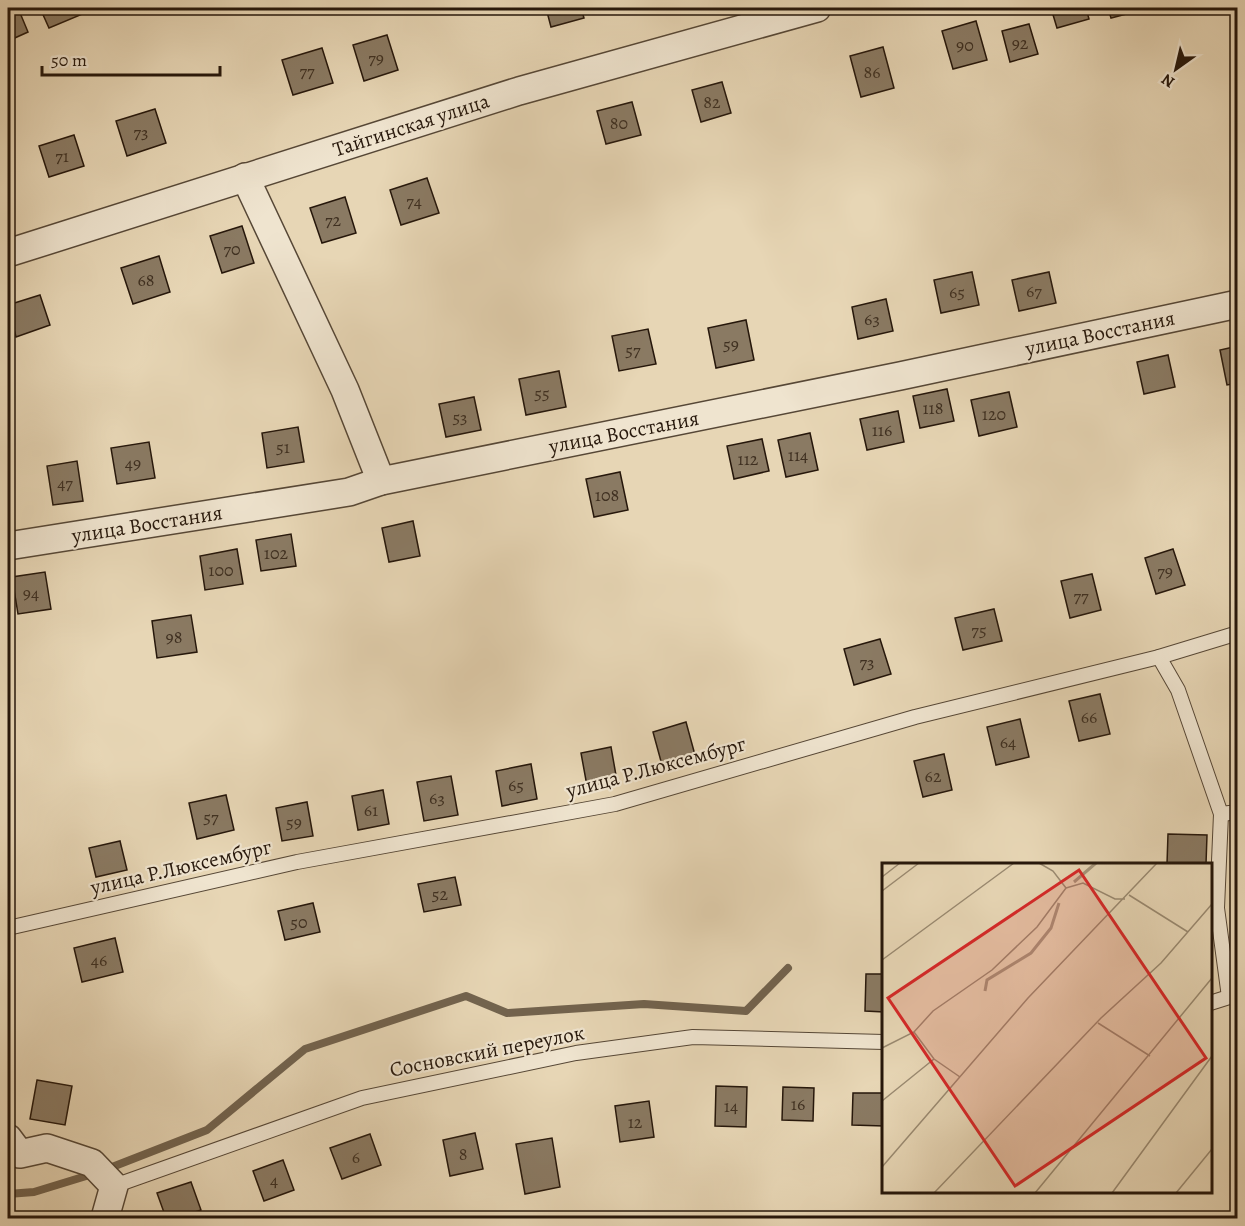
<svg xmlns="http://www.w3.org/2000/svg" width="1245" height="1226" viewBox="0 0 1245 1226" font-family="Alegreya,serif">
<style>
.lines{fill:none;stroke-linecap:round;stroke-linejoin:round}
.stream{stroke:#72634e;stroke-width:8}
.building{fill:#8a7a63;stroke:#26170b;stroke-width:1.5}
.service-casing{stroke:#564736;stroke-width:16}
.minor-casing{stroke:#564736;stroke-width:30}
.service{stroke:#efe4cf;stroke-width:14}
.minor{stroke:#efe4cf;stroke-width:27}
.labels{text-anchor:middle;stroke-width:4.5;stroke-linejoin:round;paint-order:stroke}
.number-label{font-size:18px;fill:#3f3021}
.street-label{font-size:21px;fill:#26170b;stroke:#efe4cf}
.inset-river{fill:none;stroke:#a5957b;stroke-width:3}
.inset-road{fill:none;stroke:#9a8a71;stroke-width:1.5}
.view{fill:#d62828;fill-opacity:0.15;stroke:#d62828;stroke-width:3}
.inset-edge{fill:none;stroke:#26170b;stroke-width:3}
</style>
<rect width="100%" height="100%" fill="#e7d6b5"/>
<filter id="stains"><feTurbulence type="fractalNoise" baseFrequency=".00333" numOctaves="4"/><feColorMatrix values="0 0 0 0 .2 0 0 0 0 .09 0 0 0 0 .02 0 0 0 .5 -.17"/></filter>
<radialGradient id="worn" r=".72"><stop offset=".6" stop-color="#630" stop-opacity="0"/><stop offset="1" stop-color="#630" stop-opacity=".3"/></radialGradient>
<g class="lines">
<g class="stream">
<polyline points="107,1169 207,1130 305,1049 466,996 507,1013 644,1004 746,1011 788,968"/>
<polyline points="8,1194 34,1192 96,1173"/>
</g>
</g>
<g class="building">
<polygon points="8,8 18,8 28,32 8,41"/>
<polygon points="40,8 82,8 85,13 49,28"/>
<polygon points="546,8 581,8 584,18 551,27"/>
<polygon points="1051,8 1086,8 1089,19 1057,28"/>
<polygon points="1108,8 1142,8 1142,10 1111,18"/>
<polygon points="976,21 987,60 953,69 942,31"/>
<polygon points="1029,24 1038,54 1010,62 1002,31"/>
<polygon points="387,35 398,70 364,81 353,45"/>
<polygon points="883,47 894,88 861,97 850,56"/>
<polygon points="322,48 333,83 293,95 282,60"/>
<polygon points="722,82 731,113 701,122 692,90"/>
<polygon points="632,102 641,135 606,144 597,111"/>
<polygon points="155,109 166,143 127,156 116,121"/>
<polygon points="74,135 84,166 49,177 39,146"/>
<polygon points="8,169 14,188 8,190"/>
<polygon points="427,178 439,213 401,225 390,190"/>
<polygon points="345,197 356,233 322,243 310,208"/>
<polygon points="242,226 254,263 222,273 210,236"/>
<polygon points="159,256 170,292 133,304 121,268"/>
<polygon points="972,272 979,305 941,313 934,280"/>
<polygon points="1049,272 1056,303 1019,311 1012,280"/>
<polygon points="40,295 50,325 16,337 8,305"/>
<polygon points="886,299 893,331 858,339 852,307"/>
<polygon points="746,320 754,360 716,368 708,328"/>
<polygon points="648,329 656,364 619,371 612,336"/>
<polygon points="1238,346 1238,383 1227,385 1220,350"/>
<polygon points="1168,355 1175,387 1144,394 1137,362"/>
<polygon points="559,371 566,407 526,415 519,379"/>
<polygon points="947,389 954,421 920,428 913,396"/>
<polygon points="1009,392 1017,427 979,436 971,400"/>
<polygon points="474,397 481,430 446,437 439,404"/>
<polygon points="898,411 904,442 867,450 860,419"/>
<polygon points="298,427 304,462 267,468 262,433"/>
<polygon points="810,433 818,470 786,477 778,440"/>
<polygon points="762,439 769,471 734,479 727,446"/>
<polygon points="149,442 155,478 117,484 111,448"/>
<polygon points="77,461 83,501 53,505 47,466"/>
<polygon points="620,472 628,510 594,517 586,479"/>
<polygon points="413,521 420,556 389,562 382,528"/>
<polygon points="291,534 296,566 261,571 256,540"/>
<polygon points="237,549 243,584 205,590 200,556"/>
<polygon points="1173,549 1185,585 1156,594 1145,558"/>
<polygon points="45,572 51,609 18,614 12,577"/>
<polygon points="1092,574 1101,610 1070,618 1061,581"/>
<polygon points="994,609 1002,641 963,650 955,618"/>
<polygon points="191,615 197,652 157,658 152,621"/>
<polygon points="880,639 891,674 854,685 844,649"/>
<polygon points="1100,694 1110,734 1079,741 1069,701"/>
<polygon points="1020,719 1029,757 996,765 987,727"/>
<polygon points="686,722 695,755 662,765 653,732"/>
<polygon points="611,747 617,781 587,786 581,753"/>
<polygon points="944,754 952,790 923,797 914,761"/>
<polygon points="531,764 537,799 502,806 496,771"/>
<polygon points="451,776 458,815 424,821 417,782"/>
<polygon points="383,790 389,824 358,830 352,796"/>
<polygon points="226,795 234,830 197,839 189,803"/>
<polygon points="307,802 313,836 282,841 276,808"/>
<polygon points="1168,834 1207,835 1206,864 1167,864"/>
<polygon points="120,841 127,870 96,877 89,848"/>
<polygon points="455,877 461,905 424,912 418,884"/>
<polygon points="313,903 320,932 285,940 278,911"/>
<polygon points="115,938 123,972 82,982 74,948"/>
<polygon points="866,974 884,974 884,1012 865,1011"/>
<polygon points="37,1080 72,1086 65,1125 30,1119"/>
<polygon points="716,1086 747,1087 746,1127 715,1126"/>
<polygon points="783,1087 814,1088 813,1121 782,1120"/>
<polygon points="853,1093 884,1093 884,1126 852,1125"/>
<polygon points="649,1101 654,1137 620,1142 615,1106"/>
<polygon points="475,1133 483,1169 450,1176 443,1140"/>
<polygon points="370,1134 381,1165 342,1179 330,1148"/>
<polygon points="552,1138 560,1187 525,1194 516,1144"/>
<polygon points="283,1160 294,1190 264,1201 253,1171"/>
<polygon points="191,1182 201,1210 177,1218 166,1218 157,1193"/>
</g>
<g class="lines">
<defs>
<g id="service">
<polyline points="1159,657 1178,690 1221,814 1217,908 1229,997"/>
<polyline points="1221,814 1238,812"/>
<polyline points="8,928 297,862 615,804 915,717 1159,657 1238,633"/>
<polyline points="1210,1003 1229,997 1237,998"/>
<polyline points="114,1186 362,1098 576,1053 693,1037 884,1042"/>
</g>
<g id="minor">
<polyline points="245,177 345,390 381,481"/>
<polyline points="8,253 519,91 817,8"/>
<polyline points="8,546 349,492 381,481 900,376 1238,304"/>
<polyline points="8,1138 20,1154 47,1148 92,1163 114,1186 105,1218"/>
</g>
</defs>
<use href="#service" class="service-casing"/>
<use href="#minor" class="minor-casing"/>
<use href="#service" class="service"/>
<use href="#minor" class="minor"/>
</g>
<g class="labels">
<g class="number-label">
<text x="1020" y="49">92</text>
<text x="965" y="51">90</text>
<text x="376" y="64">79</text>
<text x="307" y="77">77</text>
<text x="872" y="78">86</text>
<text x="712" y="108">82</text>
<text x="619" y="129">80</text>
<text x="141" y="138">73</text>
<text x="62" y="162">71</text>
<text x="414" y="207">74</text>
<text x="333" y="226">72</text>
<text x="232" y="255">70</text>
<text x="146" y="286">68</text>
<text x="1034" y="297">67</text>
<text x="957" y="298">65</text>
<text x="872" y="325">63</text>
<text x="731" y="350">59</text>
<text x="633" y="356">57</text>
<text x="542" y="399">55</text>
<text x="933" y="414">118</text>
<text x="994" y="420">120</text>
<text x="460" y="423">53</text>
<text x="882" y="436">116</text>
<text x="283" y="453">51</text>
<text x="798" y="461">114</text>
<text x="748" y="465">112</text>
<text x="133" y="469">49</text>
<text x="65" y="489">47</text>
<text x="607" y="501">108</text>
<text x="276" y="559">102</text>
<text x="221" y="576">100</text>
<text x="1165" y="577">79</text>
<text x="31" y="599">94</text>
<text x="1081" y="602">77</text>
<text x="979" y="636">75</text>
<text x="174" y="643">98</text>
<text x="867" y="668">73</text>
<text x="1089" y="723">66</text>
<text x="1008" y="748">64</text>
<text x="933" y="782">62</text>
<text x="516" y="791">65</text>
<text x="437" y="804">63</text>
<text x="371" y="816">61</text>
<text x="211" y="823">57</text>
<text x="294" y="828">59</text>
<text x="440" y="900">52</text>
<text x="299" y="928">50</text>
<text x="99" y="966">46</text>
<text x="798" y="1110">16</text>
<text x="731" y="1112">14</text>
<text x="635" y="1128">12</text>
<text x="463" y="1160">8</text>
<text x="356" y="1163">6</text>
<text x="274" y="1186">4</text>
</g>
<g class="street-label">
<text transform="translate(411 125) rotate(-18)" y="7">Тайгинская улица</text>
<text transform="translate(1100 333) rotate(-12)" y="7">улица Восстания</text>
<text transform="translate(624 432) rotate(-11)" y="7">улица Восстания</text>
<text transform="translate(147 524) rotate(-9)" y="7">улица Восстания</text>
<text transform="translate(656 767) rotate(-15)" y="7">улица Р.Люксембург</text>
<text transform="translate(181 867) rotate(-13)" y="7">улица Р.Люксембург</text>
<text transform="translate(487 1051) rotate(-11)" y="7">Сосновский переулок</text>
</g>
</g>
<g transform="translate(882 863)">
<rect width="330" height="330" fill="#e7d6b5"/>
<path class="inset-river" d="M192,19L214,0M103,128L105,117L149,90L169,65L177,40"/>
<path class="inset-road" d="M157,0L171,8L184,25M0,14L18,0M184,25L201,20L233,36H243M0,28L37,0M247,32L306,69M0,97L132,0M216,160L268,193M32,169L52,196L78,214M0,185L32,169L51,148L110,107L155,64L184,25M0,238L52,196M0,304L146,135L275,0M52,330L219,155L279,100L330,41M153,330L330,115M230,330L330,193M294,330L330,286"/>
<path class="view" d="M197,7L324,195L133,323L6,135Z"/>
<rect width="330" height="330" class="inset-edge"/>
</g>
<rect width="1245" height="1226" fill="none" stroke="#e7d6b5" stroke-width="30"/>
<rect x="9" y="9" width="1227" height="1208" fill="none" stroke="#26170b" stroke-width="3"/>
<rect x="15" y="15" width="1215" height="1196" fill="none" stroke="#26170b" stroke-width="1.5"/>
<g transform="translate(1176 69) rotate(214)" stroke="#efe4cf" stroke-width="4.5" paint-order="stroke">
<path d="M0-4.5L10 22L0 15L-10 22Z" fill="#26170b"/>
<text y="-9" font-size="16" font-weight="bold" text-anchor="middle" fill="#26170b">N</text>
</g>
<path d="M42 66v9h178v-9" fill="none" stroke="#26170b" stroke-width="3"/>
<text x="51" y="66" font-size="18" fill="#26170b" stroke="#efe4cf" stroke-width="4.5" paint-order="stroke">50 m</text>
<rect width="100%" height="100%" filter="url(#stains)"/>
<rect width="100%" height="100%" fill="url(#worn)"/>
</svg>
